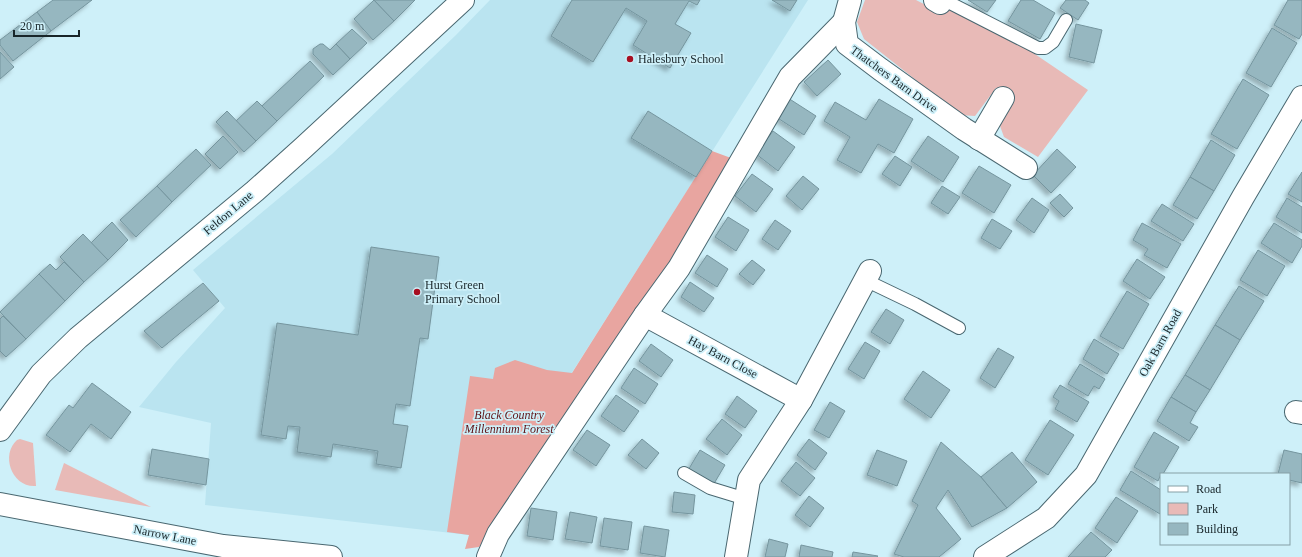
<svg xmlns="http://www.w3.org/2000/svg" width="1302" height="557" viewBox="0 0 1302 557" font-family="'Times New Roman',serif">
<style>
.built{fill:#bae4f0}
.green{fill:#e8bab7}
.forest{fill:#e8a5a0}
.building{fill:#96b7c0;stroke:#75959e;filter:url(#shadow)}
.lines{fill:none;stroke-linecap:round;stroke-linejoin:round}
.service-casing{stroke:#496770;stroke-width:14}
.minor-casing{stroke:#496770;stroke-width:24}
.secondary-casing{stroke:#496770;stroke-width:24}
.service{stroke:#fff;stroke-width:12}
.minor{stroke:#fff;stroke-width:22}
.secondary{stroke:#fff;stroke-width:22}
.poi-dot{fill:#a70e21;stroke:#cef0f9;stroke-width:1.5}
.labels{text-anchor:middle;stroke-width:3.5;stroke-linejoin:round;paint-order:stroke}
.poi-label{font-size:12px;fill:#182529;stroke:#cef0f9;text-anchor:start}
.street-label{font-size:12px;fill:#182529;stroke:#cef0f9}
.park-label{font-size:12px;font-style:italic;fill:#5f1115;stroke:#cef0f9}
</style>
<defs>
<filter id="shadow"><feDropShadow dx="-3.5" dy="3.5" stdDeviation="2" flood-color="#0004"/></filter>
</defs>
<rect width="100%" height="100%" fill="#cef0f9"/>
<polygon class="built" points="490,0 808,0 469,535 205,505 211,423 139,407 176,362 225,308 193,270 332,154 456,35"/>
<g class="green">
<polygon points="865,0 916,0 943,14 952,0 955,0 1088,90 1038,157 1004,137 1000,126 1013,100 996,88 975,116 960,115 864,39 857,22"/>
<path d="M20,439L33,443L36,486C12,488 0,455 17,440Z"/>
<polygon points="64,463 151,507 55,490"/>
</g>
<polygon class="forest" points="712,151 731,158 678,255 479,547 465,549 469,535 447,532 470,376 493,379 495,368 515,360 547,370 572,373"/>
<g class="building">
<polygon points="53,0 92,0 51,31 37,12"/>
<polygon points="374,0 394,21 373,40 354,19"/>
<polygon points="374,0 415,0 394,21"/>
<polygon points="572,0 700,0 697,5 689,1 675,24 691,33 670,68 633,45 647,21 626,8 593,62 551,36"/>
<polygon points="772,0 797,0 790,11"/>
<polygon points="968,0 996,0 987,12"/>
<polygon points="1021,0 1033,0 1055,13 1040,39 1008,21"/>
<polygon points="1066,0 1085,0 1089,3 1078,20 1060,8"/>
<polygon points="1288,0 1302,0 1302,34 1299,39 1274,25"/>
<polygon points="37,12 51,31 13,61 0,45 0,40"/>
<polygon points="1076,24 1102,30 1094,63 1069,57"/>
<polygon points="1272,28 1297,43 1271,87 1246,73"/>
<polygon points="352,29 367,43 350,59 336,44"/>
<polygon points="320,44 323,44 330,50 336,44 350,59 333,75 313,54 313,49"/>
<polygon points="0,52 14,67 0,79"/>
<polygon points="828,60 841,74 817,96 804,82"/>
<polygon points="310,61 324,76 277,121 262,106"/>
<polygon points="1243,79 1269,95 1237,149 1211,134"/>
<polygon points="788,98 816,116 804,135 776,117"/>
<polygon points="879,99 913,119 894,153 878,144 861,173 837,160 850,137 824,121 835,102 866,120"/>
<polygon points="257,101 277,121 256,141 236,121"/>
<polygon points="227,111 256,141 244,152 216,122"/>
<polygon points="648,111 712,151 696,177 631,138"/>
<polygon points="773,131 795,147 778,171 756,154"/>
<polygon points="223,136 238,152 220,169 205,154"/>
<polygon points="928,136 959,157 943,182 911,161"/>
<polygon points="1211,140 1235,155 1214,191 1190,177"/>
<polygon points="196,149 211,165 172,202 157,186"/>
<polygon points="1057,149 1076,167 1051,193 1033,175"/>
<polygon points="895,156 912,167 900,186 882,174"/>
<polygon points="979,166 1011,185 994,213 962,193"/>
<polygon points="1302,172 1302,202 1288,194"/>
<polygon points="752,174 773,189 756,212 735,196"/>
<polygon points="803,176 819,189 802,210 786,196"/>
<polygon points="1190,177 1214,191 1197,219 1173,205"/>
<polygon points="157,186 172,202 136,237 120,220"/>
<polygon points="942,186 960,197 948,214 931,203"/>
<polygon points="1060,194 1073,208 1064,217 1050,203"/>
<polygon points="1032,198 1049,210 1034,233 1016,220"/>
<polygon points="1287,198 1302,207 1302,233 1276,217"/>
<polygon points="1162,204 1194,224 1183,241 1151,221"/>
<polygon points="728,217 749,230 736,251 715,237"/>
<polygon points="992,219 1012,231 1000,249 981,238"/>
<polygon points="775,220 791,231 778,250 762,239"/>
<polygon points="112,222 128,240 108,260 91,243"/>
<polygon points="1142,223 1181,244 1167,268 1144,255 1148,249 1133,240"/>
<polygon points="1274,223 1302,240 1302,246 1292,263 1261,243"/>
<polygon points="83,234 108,260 84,282 60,257"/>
<polygon points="371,247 439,257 428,339 420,338 410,406 396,404 393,424 408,426 401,468 376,464 378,451 333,444 331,457 297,452 300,427 288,426 286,439 261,435 277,323 358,335"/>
<polygon points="1258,250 1285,266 1267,296 1240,280"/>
<polygon points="707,255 728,269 717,287 695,273"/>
<polygon points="1137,259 1165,277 1150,299 1123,281"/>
<polygon points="752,260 765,270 753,285 739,274"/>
<polygon points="64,262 84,282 65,301 39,274 50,264 56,270"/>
<polygon points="39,274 65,301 26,339 0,312"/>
<polygon points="690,282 714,298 704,312 681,297"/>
<polygon points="203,283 219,301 162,348 144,331"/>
<polygon points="1239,286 1264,301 1240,340 1215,325"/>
<polygon points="1127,291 1149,304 1123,349 1100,336"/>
<polygon points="886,309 904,320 890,344 871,332"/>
<polygon points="3,316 26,339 6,357 0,351 0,319"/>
<polygon points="1215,325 1240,340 1210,390 1185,375"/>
<polygon points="1094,339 1119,354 1107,374 1083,359"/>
<polygon points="865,342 880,351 864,379 848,369"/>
<polygon points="651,344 673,360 661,377 639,361"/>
<polygon points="998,348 1014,357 995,388 980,378"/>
<polygon points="1080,364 1105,379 1099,389 1094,386 1088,396 1068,384"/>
<polygon points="634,368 658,384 645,404 621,388"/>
<polygon points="923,371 950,390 931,418 904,399"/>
<polygon points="1185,375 1210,390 1196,412 1171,397"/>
<polygon points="92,383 131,412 111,439 91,424 70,452 46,435 69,405 73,408"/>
<polygon points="1060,385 1089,402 1077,422 1055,409 1059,401 1053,397"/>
<polygon points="616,395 639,411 624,432 601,416"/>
<polygon points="737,396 757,411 745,428 725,414"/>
<polygon points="1171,397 1196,412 1190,423 1198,427 1189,441 1157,421"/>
<polygon points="830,402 845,411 829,438 814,430"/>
<polygon points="722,419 742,435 727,455 706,439"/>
<polygon points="1050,420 1074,435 1048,475 1025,460"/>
<polygon points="587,430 610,445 596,466 573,450"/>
<polygon points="1154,432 1179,447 1163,474 1161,474 1158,481 1134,467"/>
<polygon points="642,439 659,453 646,469 628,455"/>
<polygon points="809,439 827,453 815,470 797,455"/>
<polygon points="941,442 981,477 1007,508 972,527 948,490 936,508 961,539 939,557 904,557 894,554 918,505 912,501"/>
<polygon points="152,449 209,459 206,485 148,475"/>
<polygon points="700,450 725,465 712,487 687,472"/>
<polygon points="877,450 907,461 897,486 867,475"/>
<polygon points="1284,450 1302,454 1302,483 1289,480 1289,474 1278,474"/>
<polygon points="1012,452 1037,482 1007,508 981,477"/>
<polygon points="796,462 815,478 800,496 781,481"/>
<polygon points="1131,471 1161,490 1161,512 1160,514 1120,490"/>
<polygon points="674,492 695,495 693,514 672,512"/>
<polygon points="809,496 824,508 810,527 795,515"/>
<polygon points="1116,497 1138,511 1117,543 1095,528"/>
<polygon points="531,508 557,512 553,540 527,536"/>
<polygon points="570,512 597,517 592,543 565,539"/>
<polygon points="604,518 632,522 628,550 600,546"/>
<polygon points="644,526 669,530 665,557 640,553"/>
<polygon points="1091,532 1112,550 1105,557 1068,557"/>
<polygon points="769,539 788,544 785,557 765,557"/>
<polygon points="801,545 833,552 832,557 799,557"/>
<polygon points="853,552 878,556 877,557 852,557"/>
</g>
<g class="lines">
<defs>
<g id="service">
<polyline points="940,3 946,1 1038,48 1045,48 1053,42 1066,20"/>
<polyline points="865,280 915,304 959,328"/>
<polyline points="684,473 710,488 746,499"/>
</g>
<g id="minor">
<polyline points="850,0 844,22 847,44 880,69 964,129 1026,168"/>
<polyline points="935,0 940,3"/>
<polyline points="979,139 1003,98"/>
<polyline points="645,315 801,400"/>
<polyline points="1296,412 1302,413"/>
<polyline points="0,430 41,374 78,338 255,191 303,148 463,0"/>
<polyline points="488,557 498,534 645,315 679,268 790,77 844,22"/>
<polyline points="736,557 749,480 801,400 870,271"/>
<polyline points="985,557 1046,518 1086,475 1243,197 1302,97"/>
</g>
<polyline id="secondary" points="0,504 223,546 331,557"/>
</defs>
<use href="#service" class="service-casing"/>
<use href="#minor" class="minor-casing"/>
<use href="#secondary" class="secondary-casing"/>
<use href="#service" class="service"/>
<use href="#minor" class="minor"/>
<use href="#secondary" class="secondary"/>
</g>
<g class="poi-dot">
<circle cx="630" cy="59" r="4"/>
<circle cx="417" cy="292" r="4"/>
</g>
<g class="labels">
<g class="poi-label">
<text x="638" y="63">Halesbury School</text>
<text x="425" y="289">Hurst Green<tspan x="425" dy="14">Primary School</tspan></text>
</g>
<g class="street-label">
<text transform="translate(894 79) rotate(36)" y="4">Thatchers Barn Drive</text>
<text transform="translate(228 213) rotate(-40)" y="4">Feldon Lane</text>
<text transform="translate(1160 343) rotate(-61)" y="4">Oak Barn Road</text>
<text transform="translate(723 357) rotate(28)" y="4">Hay Barn Close</text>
<text transform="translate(165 535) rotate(11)" y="4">Narrow Lane</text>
</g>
<g class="park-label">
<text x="509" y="419">Black Country<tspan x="509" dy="14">Millennium Forest</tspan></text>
</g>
</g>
<rect x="1160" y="473" width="130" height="72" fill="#cef0f9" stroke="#859fa6"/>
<rect x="1168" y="486" width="20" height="6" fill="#ffffff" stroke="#859fa6"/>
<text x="1196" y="493" font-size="12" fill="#182529">Road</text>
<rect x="1168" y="503" width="20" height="12" fill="#e8bab7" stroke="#859fa6"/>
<text x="1196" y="513" font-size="12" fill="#182529">Park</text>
<rect x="1168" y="523" width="20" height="12" fill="#96b7c0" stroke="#859fa6"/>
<text x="1196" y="533" font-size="12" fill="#182529">Building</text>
<path d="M14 30v6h65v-6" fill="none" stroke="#182529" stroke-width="2"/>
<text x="20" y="30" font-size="12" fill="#182529" stroke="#cef0f9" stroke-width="3" paint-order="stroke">20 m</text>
</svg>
